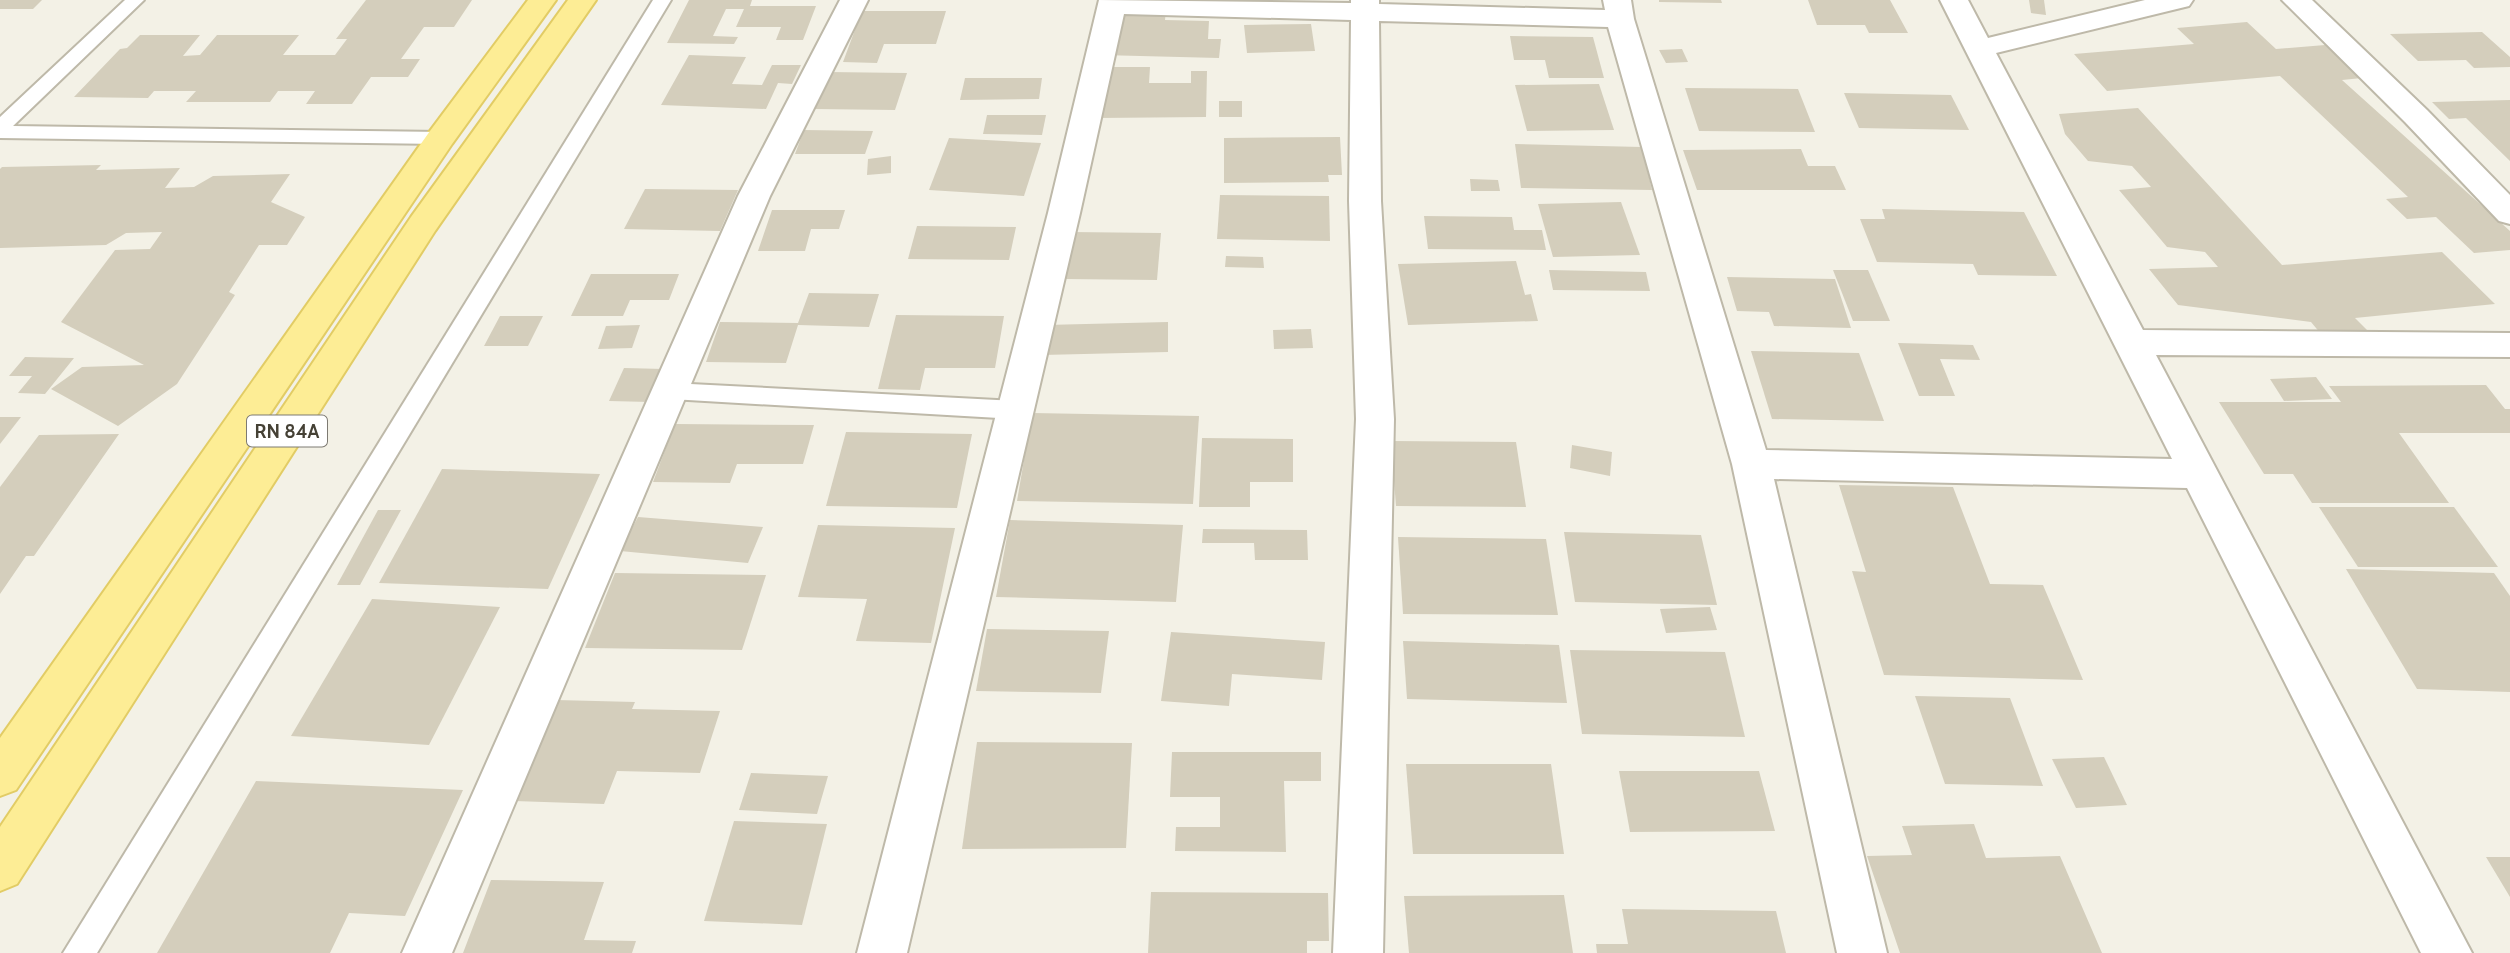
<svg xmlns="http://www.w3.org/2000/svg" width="2510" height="953" viewBox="0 0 2510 953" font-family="Cabin,sans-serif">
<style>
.building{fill:#d4cebc}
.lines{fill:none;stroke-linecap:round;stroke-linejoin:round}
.lane-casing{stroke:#beb9a9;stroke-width:4}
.street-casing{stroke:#beb9a9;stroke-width:4}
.primary-casing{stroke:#e2cc65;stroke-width:4}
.lane{fill:#fff;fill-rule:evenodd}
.street{fill:#fff;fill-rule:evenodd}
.primary{fill:#fded95;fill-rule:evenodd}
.labels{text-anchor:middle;stroke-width:5;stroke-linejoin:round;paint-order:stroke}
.shield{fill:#fff;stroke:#7d7a72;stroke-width:2}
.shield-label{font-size:19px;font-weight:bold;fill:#454135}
</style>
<rect width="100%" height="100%" fill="#f3f1e6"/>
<g class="building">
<polygon points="0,0 42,0 33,9 0,9"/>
<polygon points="366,0 472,0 454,27 424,27 401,59 420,59 408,77 371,77 352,104 306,104 315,91 278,91 270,102 186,102 196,91 154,91 148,98 74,97 120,49 127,48 140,35 200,35 183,56 200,55 217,35 299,35 283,55 335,55 347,39 336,39"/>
<polygon points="689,0 752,0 750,6 816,6 803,40 776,40 781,27 736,27 744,9 726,9 713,36 738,37 734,44 667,43"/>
<polygon points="1659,0 1721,0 1722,3 1659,2"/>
<polygon points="1808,0 1890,0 1908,33 1869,33 1865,25 1817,25"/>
<polygon points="2029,0 2044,0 2046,15 2031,13"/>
<polygon points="1110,9 1166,10 1165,20 1209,21 1208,39 1221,39 1219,58 1101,55"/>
<polygon points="862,11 946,11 936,44 884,44 877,63 843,62"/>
<polygon points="2247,22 2276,49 2325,45 2362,78 2342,80 2510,231 2510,250 2474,253 2436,217 2407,219 2386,199 2408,197 2280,76 2107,91 2074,54 2194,44 2177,28"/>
<polygon points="1311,24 1315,51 1247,53 1244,25"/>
<polygon points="2482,32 2510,57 2510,67 2474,68 2466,60 2418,61 2390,34"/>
<polygon points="1510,36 1593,37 1604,78 1549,78 1545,60 1514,60"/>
<polygon points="1682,49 1688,62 1666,63 1659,50"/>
<polygon points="689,55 746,57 732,84 762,85 772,65 801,65 792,84 778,83 766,109 661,105"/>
<polygon points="1102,67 1150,67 1149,83 1191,83 1191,71 1207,71 1206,117 1097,118"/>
<polygon points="828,72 907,73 895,110 815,109"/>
<polygon points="965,78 1042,78 1039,99 960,100"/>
<polygon points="1599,84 1614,130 1527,131 1515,85"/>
<polygon points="1685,88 1798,89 1815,132 1699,131"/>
<polygon points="1844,93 1951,95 1969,130 1859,128"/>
<polygon points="2510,100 2510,161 2466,118 2449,119 2432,102"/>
<rect x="1219" y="101" width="23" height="16"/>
<polygon points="2138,108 2282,265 2442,252 2495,304 2355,318 2372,335 2326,340 2311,322 2178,305 2149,269 2218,267 2205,252 2167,247 2119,190 2151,187 2132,166 2088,161 2065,134 2059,114"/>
<polygon points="987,115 1046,115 1042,135 983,134"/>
<polygon points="804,130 873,131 865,154 795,154"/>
<polygon points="1340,137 1342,175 1328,175 1329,182 1224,183 1224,138"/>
<polygon points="949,138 1041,143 1024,196 929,190"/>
<polygon points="1515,144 1642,147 1652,190 1521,188"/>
<polygon points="1801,149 1808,166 1835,166 1846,190 1697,190 1683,150"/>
<polygon points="891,156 891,173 867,175 868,159"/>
<polygon points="101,165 96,170 180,168 165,188 194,187 213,176 290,174 271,202 305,217 287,245 259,245 229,292 235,295 177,384 118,426 51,389 82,367 144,365 61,322 115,250 150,249 162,232 126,233 106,245 0,248 0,169 2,167"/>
<polygon points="1470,179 1498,180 1500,191 1471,191"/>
<polygon points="645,189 738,190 720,231 624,229"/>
<polygon points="1220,195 1329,196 1330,241 1217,239"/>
<polygon points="1621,202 1640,255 1553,257 1538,204"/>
<polygon points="1882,209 2024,212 2057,276 1978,275 1973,264 1877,262 1860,219 1885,219"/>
<polygon points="772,210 845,210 839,229 811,229 805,251 758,251"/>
<polygon points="1424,216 1512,217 1514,230 1542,230 1546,250 1428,249"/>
<polygon points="917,226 1016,227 1009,260 908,259"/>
<polygon points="1071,232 1161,233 1157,280 1064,279"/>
<polygon points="1226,256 1263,257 1264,268 1225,267"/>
<polygon points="1516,261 1525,295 1531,294 1538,321 1408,325 1398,264"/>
<polygon points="1549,270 1646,272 1650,291 1553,290"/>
<polygon points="1833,270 1868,270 1890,321 1853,321"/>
<polygon points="591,274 679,274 669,300 630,300 623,316 571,316"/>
<polygon points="1727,277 1835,279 1851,328 1774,326 1769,312 1737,311"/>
<polygon points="809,293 879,294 869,327 798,325 786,363 706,362 720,322 798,323"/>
<polygon points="896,315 1004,316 995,368 925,368 920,390 878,389"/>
<polygon points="500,316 543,316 528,346 484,346"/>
<polygon points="1168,322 1168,352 1042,355 1045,325"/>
<polygon points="640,325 632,348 598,349 606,326"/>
<polygon points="1311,329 1313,348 1274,349 1273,330"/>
<polygon points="1898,343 1973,345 1980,360 1940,359 1955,396 1919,396"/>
<polygon points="1751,351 1859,353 1884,421 1772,419"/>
<polygon points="25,357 74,358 45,394 18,393 32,376 9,376"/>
<polygon points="624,368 664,369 650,402 609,401"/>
<polygon points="2316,377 2332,399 2284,401 2270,379"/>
<polygon points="2486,385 2505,409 2510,409 2510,433 2399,433 2449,503 2312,503 2293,474 2264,474 2219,402 2341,402 2329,386"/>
<polygon points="1032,413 1199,416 1193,504 1017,501"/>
<polygon points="0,417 21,417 0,444"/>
<polygon points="675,424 814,425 803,464 737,464 730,483 653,482"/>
<polygon points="846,432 972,434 957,508 826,506"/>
<polygon points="119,434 34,556 26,556 0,594 0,487 39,435"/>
<polygon points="1202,438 1293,439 1293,482 1250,482 1250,507 1199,507"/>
<polygon points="1391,441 1516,442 1526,507 1396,506"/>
<polygon points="1572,445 1612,452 1610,476 1570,468"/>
<polygon points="442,469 600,474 548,589 379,583"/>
<polygon points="1839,485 1953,487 1990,584 2043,585 2083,680 1884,675 1852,571 1866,572"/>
<polygon points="2319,507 2454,507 2498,567 2358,567"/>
<polygon points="378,510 401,510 360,585 337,585"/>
<polygon points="638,517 763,527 748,563 620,551"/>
<polygon points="1010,520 1183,525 1176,602 996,597"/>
<polygon points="818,525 955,528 931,643 856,641 867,599 798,597"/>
<polygon points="1203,529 1307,530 1308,560 1255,560 1254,543 1202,543"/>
<polygon points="1564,532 1701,535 1717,605 1575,602"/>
<polygon points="1398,537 1546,539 1558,615 1403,614"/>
<polygon points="2346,569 2494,573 2510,596 2510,692 2417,689"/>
<polygon points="615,573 766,575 742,650 585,648"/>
<polygon points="372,599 500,607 429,745 291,736"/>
<polygon points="1710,607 1717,630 1666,633 1660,609"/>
<polygon points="987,629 1109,631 1101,693 976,691"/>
<polygon points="1171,632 1325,642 1322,680 1232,674 1229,706 1161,701"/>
<polygon points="1403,641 1559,645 1567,703 1407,699"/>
<polygon points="1570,650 1725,652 1745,737 1582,734"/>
<polygon points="1915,696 2010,698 2043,786 1945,784"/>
<polygon points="556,700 635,702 632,709 720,711 700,773 617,771 604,804 514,801"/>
<polygon points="977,742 1132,743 1126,848 962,849"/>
<polygon points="1172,752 1321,752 1321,781 1284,781 1286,852 1175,851 1176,827 1220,827 1220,797 1170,797"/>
<polygon points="2104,757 2127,805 2076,808 2052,759"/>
<polygon points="1406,764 1551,764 1564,854 1413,854"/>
<polygon points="1619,771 1759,771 1775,831 1630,832"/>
<polygon points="751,773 828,776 817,814 739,810"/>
<polygon points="256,781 463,790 405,916 349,913 330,953 157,953"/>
<polygon points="734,821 827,824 802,925 704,921"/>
<polygon points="1974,824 1986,858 2060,856 2102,953 1900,953 1867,856 1912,855 1902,826"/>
<polygon points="2486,857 2510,857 2510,897"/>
<polygon points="491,880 604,882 584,940 636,941 632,953 463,953"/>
<polygon points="1151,892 1328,893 1329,941 1307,941 1307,953 1148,953"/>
<polygon points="1564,895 1573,953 1409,953 1404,896"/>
<polygon points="1622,909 1776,911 1786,953 1597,953 1596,944 1628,944"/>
</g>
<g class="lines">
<defs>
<g id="lane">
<polygon points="125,0 144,0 13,126 441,132 451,138 441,144 0,138 0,117"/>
<polygon points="653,0 671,0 97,953 63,953"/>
<polygon points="671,383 1016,401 1024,404 1028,410 1024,416 1016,419 671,399 663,397 659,391 663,385"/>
</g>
<g id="street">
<polygon points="840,0 868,0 770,196 452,953 402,953 738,196"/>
<polygon points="1099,0 1351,3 1351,0 1379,0 1379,4 1605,10 1603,0 1631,0 1634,19 1766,450 2172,459 1940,0 1968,0 1988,38 2145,0 2193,0 2189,6 1996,53 2143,330 2510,333 2510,357 2156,355 2472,953 2421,953 2187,488 1774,479 1887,953 1837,953 1732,464 1608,27 1379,21 1381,201 1394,419 1383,953 1333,953 1356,419 1349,201 1351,20 1124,14 1080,213 907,953 857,953 1048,213"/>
<polygon points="2282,0 2312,0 2427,110 2510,195 2510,224 2499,221 2405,122"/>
</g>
<g id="primary">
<polygon points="528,0 556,0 452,144 16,790 0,796 0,738 430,131"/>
<polygon points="568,0 596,0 435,231 17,884 0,891 0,827 411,217"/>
</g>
</defs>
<use href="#lane" class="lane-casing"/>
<use href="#street" class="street-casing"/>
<use href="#primary" class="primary-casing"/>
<use href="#lane" class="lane"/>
<use href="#street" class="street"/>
<use href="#primary" class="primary"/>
</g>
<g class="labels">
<rect class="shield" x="247" y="415.5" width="80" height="31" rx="5"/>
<g class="shield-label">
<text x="287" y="438">RN 84A</text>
</g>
</g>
</svg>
